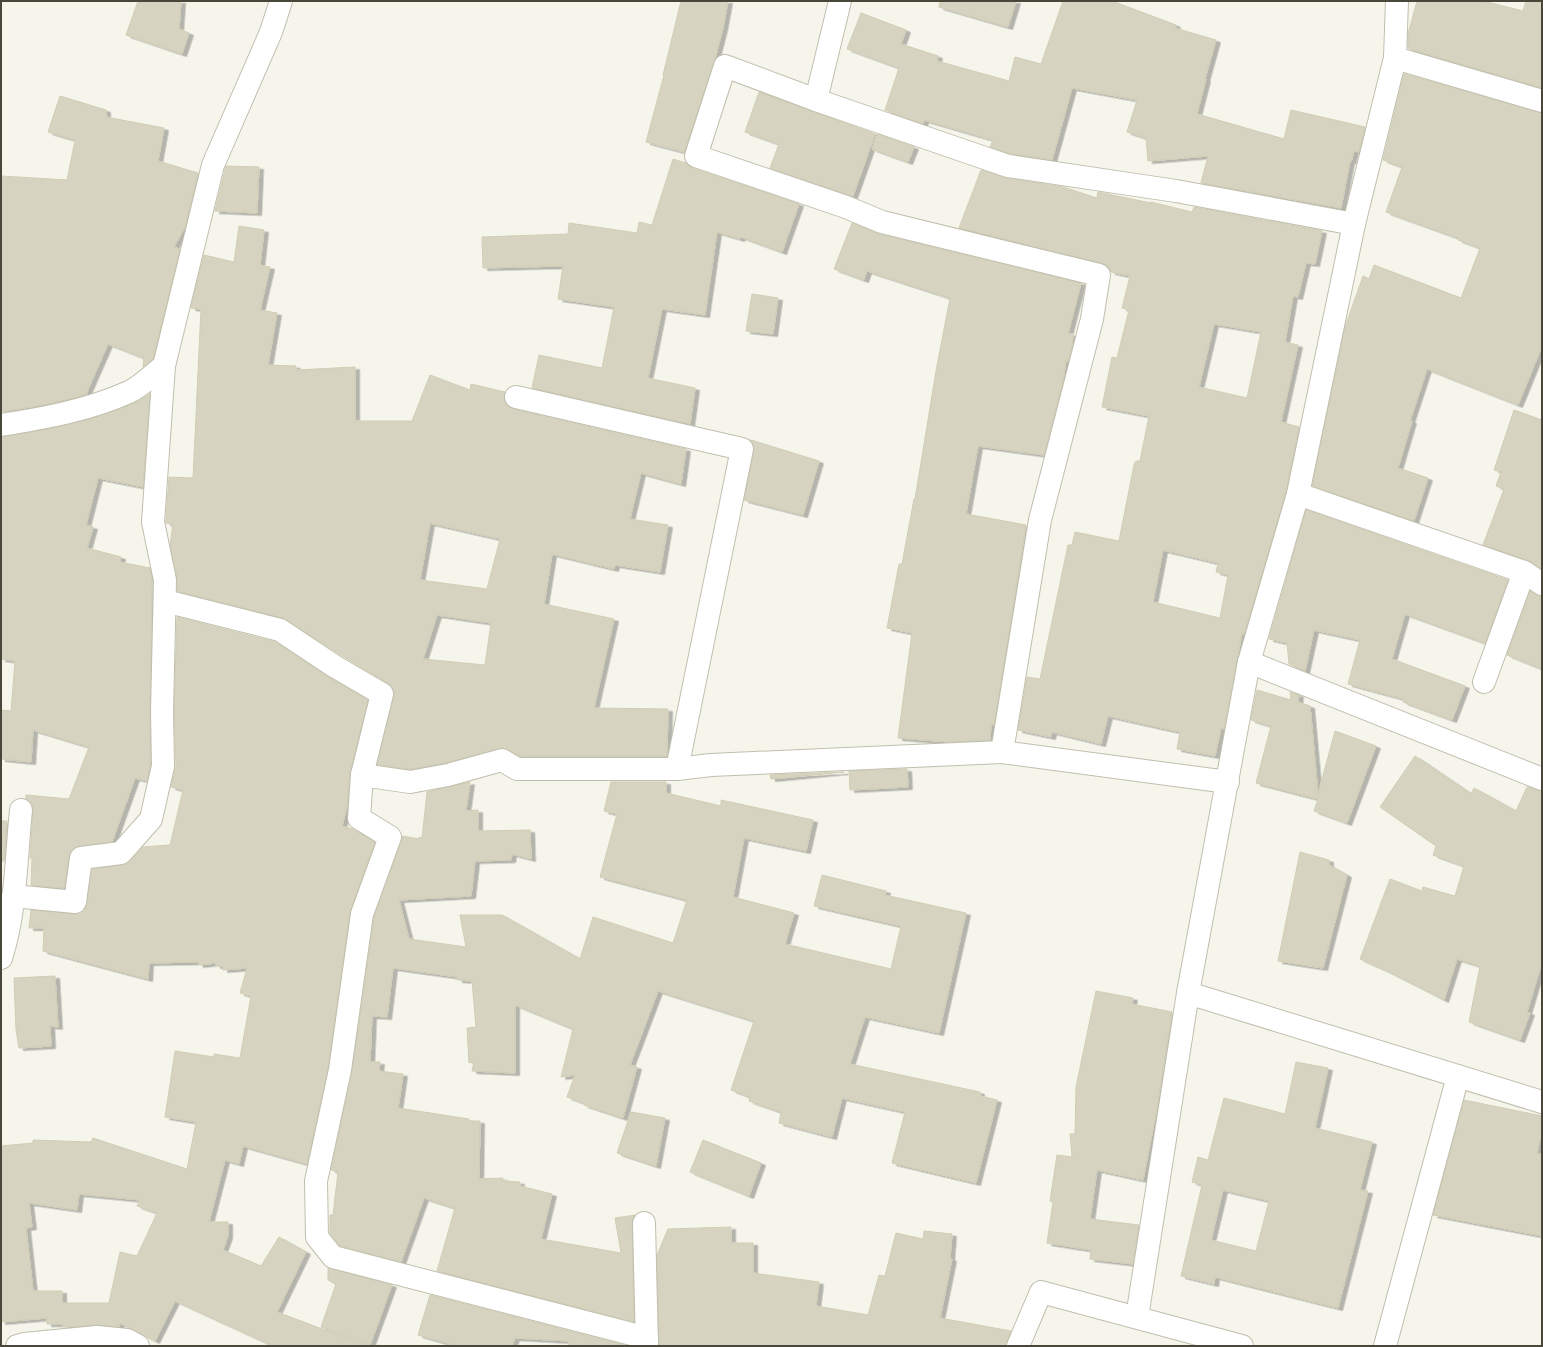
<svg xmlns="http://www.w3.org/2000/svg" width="1543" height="1347" viewBox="0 0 1543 1347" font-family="Barlow,sans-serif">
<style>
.building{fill:#d6d4c1;stroke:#d1cdb4;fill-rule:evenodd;filter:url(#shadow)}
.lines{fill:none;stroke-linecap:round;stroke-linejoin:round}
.minor-casing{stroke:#c0bfae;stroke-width:24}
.minor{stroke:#fff;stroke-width:22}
</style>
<defs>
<filter id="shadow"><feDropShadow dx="4.5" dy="2.5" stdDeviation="0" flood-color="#0004"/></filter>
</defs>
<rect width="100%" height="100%" fill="#f5f5eb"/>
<g class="building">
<polygon points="138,1 181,1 179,29 189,33 182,54 126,35"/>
<polygon points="681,1 728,1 723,28 715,59 684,152 646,142 664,75 663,75"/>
<polygon points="940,1 1016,1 1008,27 939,7"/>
<polygon points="1063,1 1112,1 1176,25 1175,28 1216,40 1205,79 1206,79 1197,114 1284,139 1291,110 1365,127 1359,152 1354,151 1351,162 1350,161 1341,208 1201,183 1208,156 1148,161 1146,138 1127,132 1137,100 1072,88 1052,160 1011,154 990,147 993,140 924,120 923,124 885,110 899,68 847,49 861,13 906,30 901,44 938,56 937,61 1009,81 1015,57 1041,64"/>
<polygon points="1417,1 1483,1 1523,11 1526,1 1542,1 1542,88 1410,49 1408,48 1408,34"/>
<polygon points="1404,74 1542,113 1542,346 1518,405 1427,369 1410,421 1412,421 1398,468 1428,478 1414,521 1312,486 1345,327 1363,276 1369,279 1374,265 1461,298 1480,248 1458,240 1458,238 1386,212 1402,167 1383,160"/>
<polygon points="759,92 875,134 853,196 770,168 779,144 745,132"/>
<polygon points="60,96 106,110 106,117 164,128 158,161 198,173 185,227 174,247 180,249 153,359 143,367 144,358 108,344 86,394 88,394 48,404 1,412 1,176 67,180 75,140 48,132"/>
<polygon points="877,134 914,147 908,162 872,149"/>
<polygon points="673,159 686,163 692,168 799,204 782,252 741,237 740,239 717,232 705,315 662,309 648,378 695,388 690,424 532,388 539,355 602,368 614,307 558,299 563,266 483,268 482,237 568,234 569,223 637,233 639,222 652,225"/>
<polygon points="226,166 259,167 257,213 215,211"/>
<path d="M981,170L1006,178L1063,187L1097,198L1098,192L1151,203V202L1192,212L1194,207L1322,231L1315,264L1306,263L1298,297L1293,296L1285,342L1298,345L1281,422L1299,427L1286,491L1244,634L1242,633L1224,729L1221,728L1215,756L1177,749L1180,732L1108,716L1101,744L1052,732L1051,737L1018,730L1027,677L1040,679L1068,545H1072L1075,532L1119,541L1134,465L1136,461H1140L1149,416L1102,407L1112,357L1117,358L1129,310L1122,308L1130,276L1111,272L1108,266L1102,263L959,228ZM1214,324L1261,332L1247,398L1199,387ZM1163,550L1218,563L1216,572L1228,575L1220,618L1153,602Z"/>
<polygon points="852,223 879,234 1081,283 1068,334 1073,334 1072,347 1068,361 1066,360 1063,381 1044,455 978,446 966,514 1026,525 994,725 991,724 990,740 950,742 898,738 912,633 887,628 899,564 902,564 914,499 915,499 936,371 950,298 867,271 864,280 834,269"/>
<path d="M239,226L264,230L260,265L270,267L260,310L277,313L268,365L296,366V370L355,367V421H412L430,375L470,390L471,384L505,392L504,401L508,406L513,409L686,449L681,484L641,473L630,519L668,525L660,572L615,565L614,569L552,554L544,604L614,619L594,708L668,709L667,756H520L503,748L445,763L410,769L377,765L394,697V690L389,684L341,655L283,618L177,591V578L170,545L173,524L166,523V521L169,477L193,478L201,309L191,308L204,255L234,262ZM430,523L500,539L487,589L420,580ZM437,615L491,623L485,665L423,659Z"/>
<polygon points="752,294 778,298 773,334 746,331"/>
<polygon points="150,394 143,487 98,478 86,525 93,527 87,548 121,557 120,562 150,568 152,581 150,712 150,765 147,781 135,778 112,842 79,846 71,851 69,856 64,888 31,885 32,858 30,858 33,811 32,804 26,799 26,795 69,799 89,747 33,730 31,762 1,759 1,710 11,711 15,661 1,659 1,437 53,428 86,420 137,402"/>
<polygon points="1514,410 1542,420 1542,569 1528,560 1483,545 1504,489 1496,486 1501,472 1494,470"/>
<polygon points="751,440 819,461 803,515 744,500 754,451 754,446"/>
<polygon points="1306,510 1508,580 1485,643 1405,614 1392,659 1465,686 1452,720 1403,702 1404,699 1348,684 1360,640 1314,630 1305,671 1289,664 1287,643 1269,639"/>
<polygon points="1530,591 1542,596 1542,669 1507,655"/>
<path d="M177,617L275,642L328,677L368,700L350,772L347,806L342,826L353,829L375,842L350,912L328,1068L307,1164L243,1146L239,1164L225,1160L209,1222H228V1236L223,1250L261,1266L279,1237L306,1252L277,1312L362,1344L361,1346H273L175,1301L155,1341L120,1323L119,1327L96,1325L63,1327V1324H47V1318L1,1322V1146L33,1143V1140L91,1142L93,1138L187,1169L196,1122L165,1117L175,1051L214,1057V1054L240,1058L251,996L240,993L247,968L223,970V966H216V963L199,965L198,962L149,963L148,979L43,951L44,928H29L31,910L74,914H80L85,910L87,904L92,869L123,865L130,861L143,847L170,845L183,790L171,787L176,766L174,712ZM79,1194L140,1200L137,1206L157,1213L137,1256L120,1252L109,1303H62V1291H33L26,1228L32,1227L29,1203L77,1210Z"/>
<polygon points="1257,690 1291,700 1290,692 1299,695 1298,702 1310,706 1318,794 1335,731 1376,746 1347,823 1314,811 1318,799 1256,783 1271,726 1251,720"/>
<polygon points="1415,756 1471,794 1474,788 1516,811 1527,787 1542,791 1542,962 1527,1012 1530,1013 1520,1040 1469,1022 1480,966 1457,959 1444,1000 1385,970 1360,959 1390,879 1422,891 1423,887 1455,896 1464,866 1433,855 1436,846 1380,807"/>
<polygon points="907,769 908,787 850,790 849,771"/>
<polygon points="844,772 771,779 770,775"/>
<polygon points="470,782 466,811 478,810 478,831 530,830 531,859 512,854 511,860 475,861 471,896 399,900 409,939 466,947 460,915 502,915 580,959 593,917 673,943 687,900 600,877 617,814 604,811 611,782 666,782 666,793 721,806 721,800 813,820 806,851 744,838 733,897 794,913 785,944 891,969 901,926 814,906 822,875 886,891 885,895 966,913 939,1033 865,1017 850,1064 980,1092 980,1096 997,1100 976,1183 892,1163 905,1112 842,1098 832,1137 779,1123 781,1112 749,1101 750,1097 731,1090 754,1021 658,991 630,1065 637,1067 623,1118 584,1105 584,1103 567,1097 575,1075 561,1077 573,1029 515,1005 515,1073 472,1071 474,1062 469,1063 467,1028 476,1027 472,981 458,980 458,977 393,968 387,1017 372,1016 370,1062 380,1062 379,1071 403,1074 398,1108 469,1119 469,1121 480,1121 479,1179 503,1178 503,1181 520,1182 520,1186 552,1194 541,1239 621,1253 615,1218 635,1215 632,1223 634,1322 437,1271 455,1208 424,1198 401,1262 340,1246 330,1233 330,1215 333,1215 338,1172 331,1170 352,1072 374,917 403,836 419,839 419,837 422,838 427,792"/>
<polygon points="1,821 7,821 4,861 1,861"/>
<polygon points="1300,852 1329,860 1329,865 1347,875 1323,968 1278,961"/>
<polygon points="55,976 58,1027 50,1026 51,1046 19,1048 16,1030 14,978"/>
<polygon points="1096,991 1133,998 1132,1004 1172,1012 1156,1113 1143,1180 1097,1170 1090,1219 1139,1225 1133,1264 1090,1259 1091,1250 1047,1243 1053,1202 1050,1201 1057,1155 1072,1157 1070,1134 1075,1134 1076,1087"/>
<path d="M1296,1062L1328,1068L1315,1128L1372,1142L1360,1190L1368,1191L1338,1308L1215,1277L1214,1284L1181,1276L1202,1185L1192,1182L1198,1157L1208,1160L1224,1098L1285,1114ZM1223,1190L1269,1201L1256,1251L1211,1240Z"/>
<polygon points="1464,1100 1542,1116 1542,1130 1537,1153 1542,1155 1542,1236 1433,1215"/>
<polygon points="631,1112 665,1118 656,1166 617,1153"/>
<polygon points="703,1140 761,1163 749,1196 690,1172"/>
<polygon points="731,1227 731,1243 753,1243 753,1273 819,1282 816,1306 868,1315 879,1275 885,1276 896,1233 923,1239 924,1231 952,1234 950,1258 952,1259 940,1318 1011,1331 1006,1346 659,1346 657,1255 668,1229"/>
<polygon points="328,1268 392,1285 370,1345 321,1327 336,1284 328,1280"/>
<polygon points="430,1295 628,1346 569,1346 569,1341 515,1338 512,1346 457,1346 418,1335"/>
</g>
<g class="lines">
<defs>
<g id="minor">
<polyline points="840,1 816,100 1008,166 1176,191 1354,224"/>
<polyline points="1395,58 1542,101"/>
<polyline points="816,100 725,66 696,156 846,207 882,222 1099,275 1092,319 1040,520 1002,752 1228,782"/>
<polyline points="516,397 742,449 677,769"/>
<path d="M1,425C45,418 89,410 129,392C142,386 153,374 164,366L213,165L271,32L281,1"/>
<polyline points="1298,494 1524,572 1542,584"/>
<polyline points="165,601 280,630 334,666 382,694 362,775 359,818 390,837 362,914 340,1070 316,1181 317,1237 333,1257 647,1338"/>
<polyline points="1249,662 1542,779"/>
<polyline points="1484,682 1524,572"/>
<polyline points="362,775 410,782 448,775 502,760 517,769 677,769 711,765 1002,752"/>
<polyline points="13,896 75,902 81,858 121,853 151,819 163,766 162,712 165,580 153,522 164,366"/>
<path d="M1,958C16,912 16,859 21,810"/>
<polyline points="1188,993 1542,1102"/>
<polyline points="644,1223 647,1346"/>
<polyline points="1137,1317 1188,993 1249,662 1298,494 1354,224 1395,58 1397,1"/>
<polyline points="17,1346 24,1344 97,1337 127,1340 138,1346"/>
<polyline points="1018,1346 1041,1292 1242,1346"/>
<polyline points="1385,1346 1458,1076"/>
</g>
</defs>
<use href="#minor" class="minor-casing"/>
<use href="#minor" class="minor"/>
</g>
<rect width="1543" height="1347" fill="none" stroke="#494739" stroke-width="4"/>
</svg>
